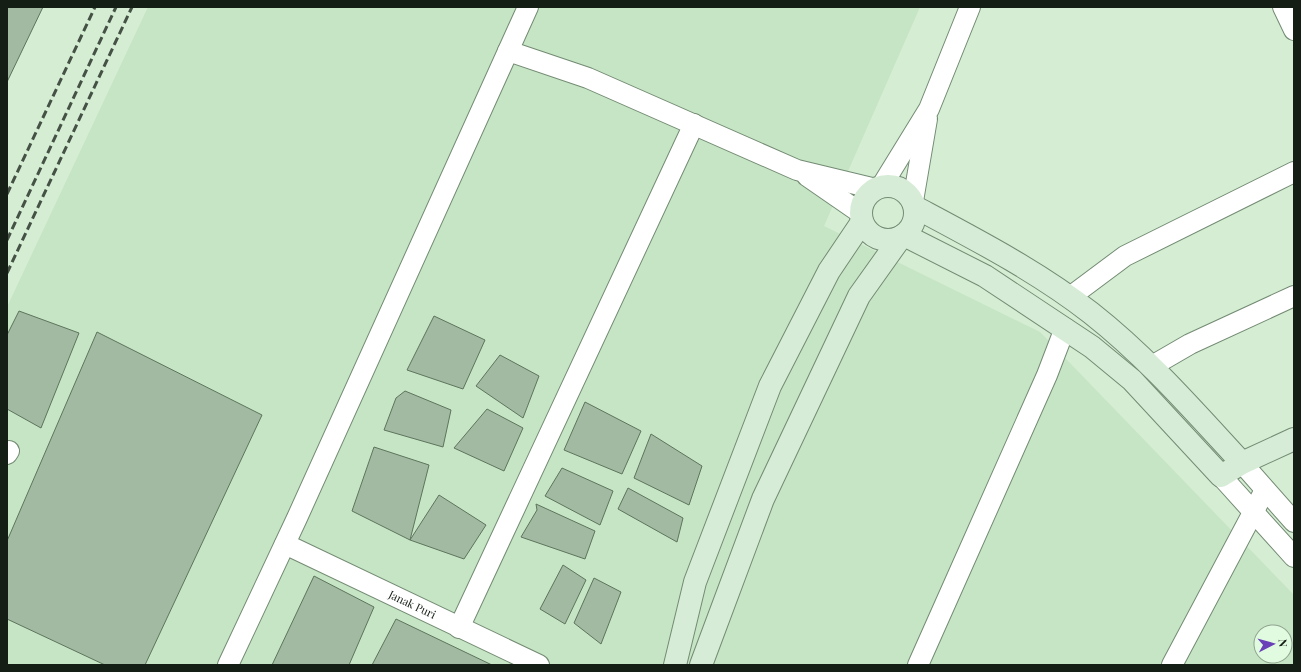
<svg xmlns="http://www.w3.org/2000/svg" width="1301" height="672" viewBox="0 0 1301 672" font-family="'Playfair Display',serif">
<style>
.built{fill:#c6e5c5;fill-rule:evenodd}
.building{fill:#a1baa1;stroke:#5d745d}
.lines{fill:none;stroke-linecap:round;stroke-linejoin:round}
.street-casing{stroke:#738b73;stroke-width:22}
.secondary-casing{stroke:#738b73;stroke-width:24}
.street{stroke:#fff;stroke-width:20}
.secondary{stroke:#d6ecd6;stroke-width:22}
.rail{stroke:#445144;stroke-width:3;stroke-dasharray:8 4;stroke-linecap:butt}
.labels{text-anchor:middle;stroke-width:4;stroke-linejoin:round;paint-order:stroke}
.street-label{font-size:11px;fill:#151e15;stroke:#e1fbe0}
</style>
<rect width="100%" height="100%" fill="#d4edd3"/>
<path class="built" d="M148,7H920L824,226L1040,332L1294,595V665H7V307ZM1261,632H1285V656H1261Z"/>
<g class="building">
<polygon points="7,7 43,7 7,82"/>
<polygon points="19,311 79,333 41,428 7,409 7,335"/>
<polygon points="434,316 485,340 463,389 407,370"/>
<polygon points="97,332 262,415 145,665 105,665 7,619 7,541"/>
<polygon points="500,355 539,376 523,418 476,386"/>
<polygon points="405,391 451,410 443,447 384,430 396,398"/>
<polygon points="585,402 641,431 622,474 564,450"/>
<polygon points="487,409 523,428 504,471 454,448"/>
<polygon points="651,434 702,466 689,505 634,478"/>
<polygon points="374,447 429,465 410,540 352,511"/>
<polygon points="562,468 613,491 600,525 545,496"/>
<polygon points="628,488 683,518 677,542 618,509"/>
<polygon points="439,495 486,525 464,559 410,540"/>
<polygon points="536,504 595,531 585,559 521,537 537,510"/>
<polygon points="563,565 586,580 565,624 540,609"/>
<polygon points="314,576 374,607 349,665 272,665"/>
<polygon points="594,578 621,592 601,644 574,623"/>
<polygon points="396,619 492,665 372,665"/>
</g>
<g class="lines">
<defs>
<g id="street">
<polyline points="1283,7 1294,30"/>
<polyline points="508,51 588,78 797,170 876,189"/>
<polyline points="807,176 862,214"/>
<polyline points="881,187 929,109 970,7"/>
<polyline points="913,201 927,119"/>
<polyline points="1070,297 1125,256 1294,172"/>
<polyline points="1152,366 1190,344 1294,296"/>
<polyline points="7,454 9,451"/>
<polyline points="1242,463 1294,522"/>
<polyline points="1221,476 1294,557"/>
<path id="s1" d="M285,544L539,665"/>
<polyline points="459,628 694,124"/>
<polyline points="228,665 297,518 528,7"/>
<polyline points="918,665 1047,375 1065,328"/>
<polyline points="1172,665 1265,490"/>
</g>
<g id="secondary">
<circle cx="888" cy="213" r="27"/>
<path d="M915,207C975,239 1037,271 1091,313C1147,357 1194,411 1242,463"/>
<polyline points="904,235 985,276 1092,347 1132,380 1221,476 1242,463 1294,439"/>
<polyline points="675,665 695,582 770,386 829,271 862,222"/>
<polyline points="701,665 763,499 859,296 901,237"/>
</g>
</defs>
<use href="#street" class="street-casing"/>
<use href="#secondary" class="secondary-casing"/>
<use href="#street" class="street"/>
<use href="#secondary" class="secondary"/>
<g class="rail">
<polyline points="7,194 95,7"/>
<polyline points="7,240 116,7"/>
<polyline points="7,273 132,7"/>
</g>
</g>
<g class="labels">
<g class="street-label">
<text dy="4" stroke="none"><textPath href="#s1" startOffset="141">Janak Puri</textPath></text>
</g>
</g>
<rect width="1301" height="672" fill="none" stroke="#151e15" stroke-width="16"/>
<g transform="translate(1273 644) rotate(84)"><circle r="19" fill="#e1fbe0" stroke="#8fa38f"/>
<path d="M0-3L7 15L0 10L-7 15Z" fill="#6940b8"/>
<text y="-6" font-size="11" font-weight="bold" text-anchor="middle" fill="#151e15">N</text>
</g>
</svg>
